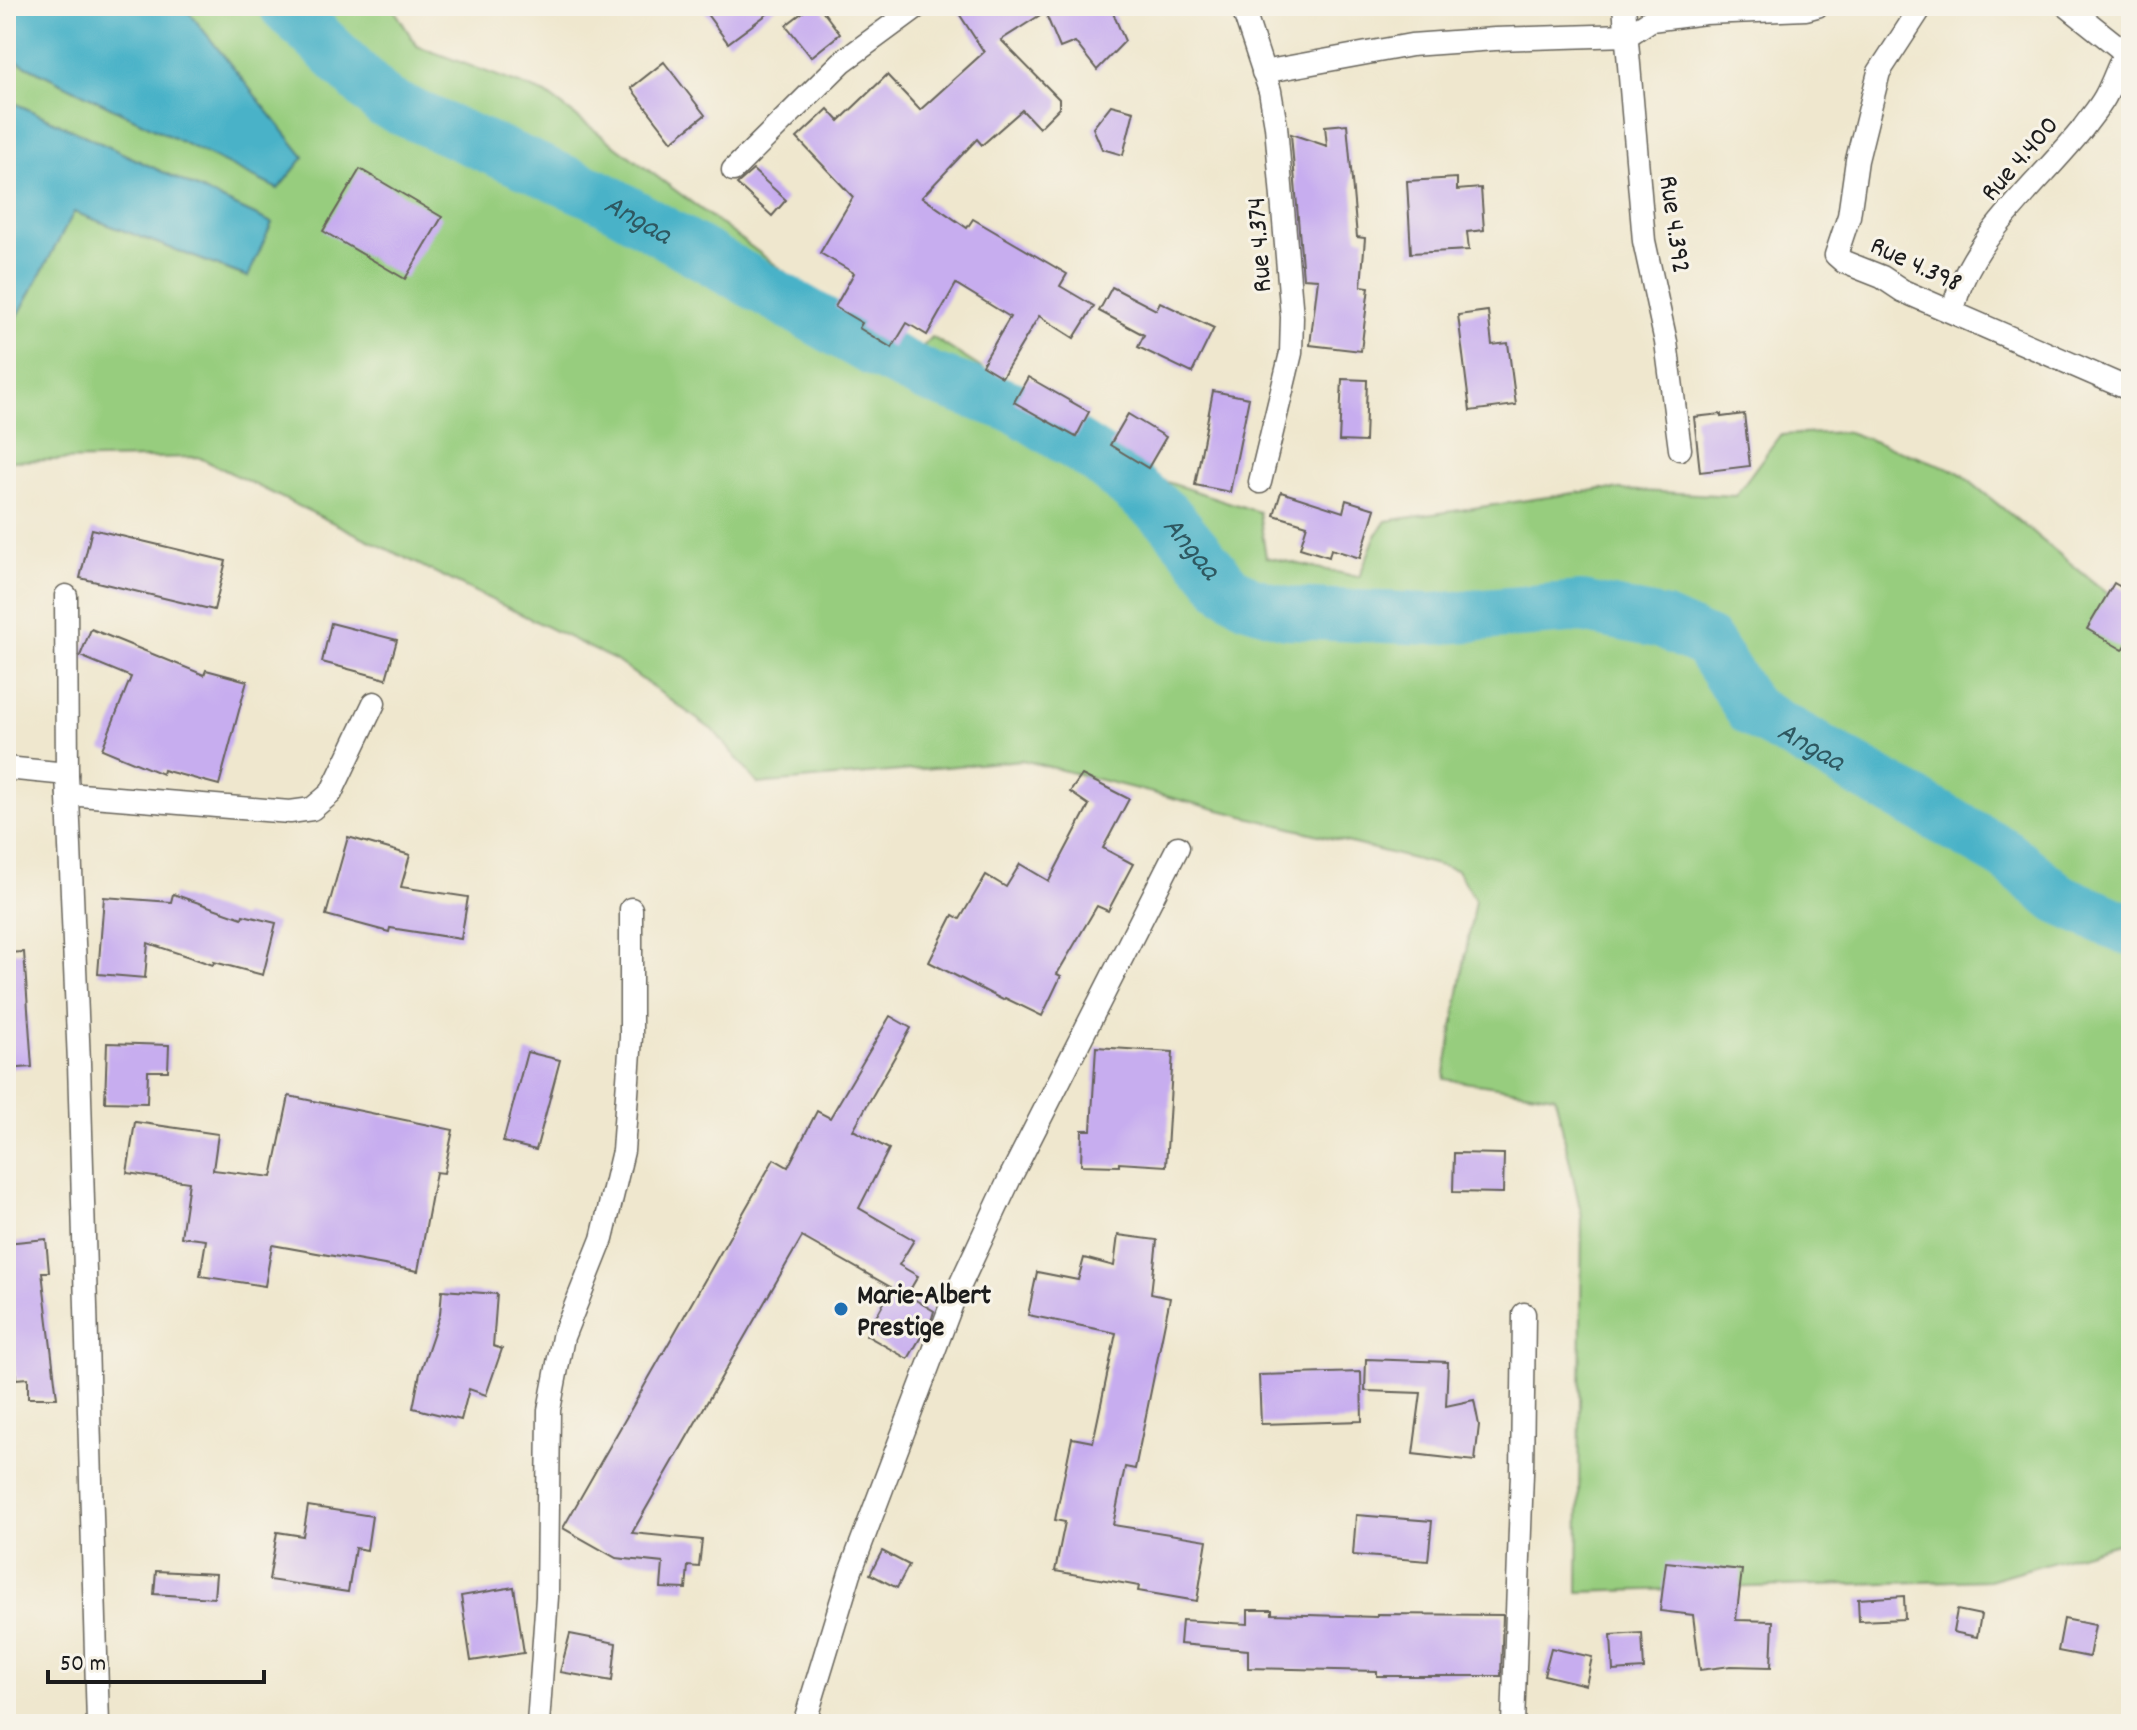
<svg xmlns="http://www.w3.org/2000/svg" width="2137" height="1730" viewBox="0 0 2137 1730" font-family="Dekko,sans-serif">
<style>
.green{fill:#97cd7e;stroke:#5a744d;stroke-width:2}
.water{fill:#4ab2c8;stroke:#336772;stroke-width:2}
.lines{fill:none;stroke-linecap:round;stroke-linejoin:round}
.stream{stroke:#4ab2c8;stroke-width:9}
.river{stroke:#4ab2c8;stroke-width:52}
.building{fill:#c7adef}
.street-casing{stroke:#66635a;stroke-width:25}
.street{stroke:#fff;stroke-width:22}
.poi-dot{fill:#1f6fb2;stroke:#f7f3e8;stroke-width:3}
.labels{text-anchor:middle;stroke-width:6;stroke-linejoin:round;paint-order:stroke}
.street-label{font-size:28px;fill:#1c1c1c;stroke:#f7f3e8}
.poi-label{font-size:28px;font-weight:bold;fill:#1c1c1c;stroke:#f7f3e8;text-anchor:start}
.water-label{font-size:30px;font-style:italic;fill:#2e5861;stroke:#f7f3e8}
</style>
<rect width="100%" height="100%" fill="#f7f3e8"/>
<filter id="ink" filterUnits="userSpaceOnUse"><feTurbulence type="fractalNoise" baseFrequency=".0125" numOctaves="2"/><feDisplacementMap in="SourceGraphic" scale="16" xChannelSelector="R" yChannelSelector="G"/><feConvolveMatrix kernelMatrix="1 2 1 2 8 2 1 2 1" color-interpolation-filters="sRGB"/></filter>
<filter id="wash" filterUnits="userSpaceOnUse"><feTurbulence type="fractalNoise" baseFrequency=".006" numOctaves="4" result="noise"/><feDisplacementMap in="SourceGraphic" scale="32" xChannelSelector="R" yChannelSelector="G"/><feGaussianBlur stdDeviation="1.8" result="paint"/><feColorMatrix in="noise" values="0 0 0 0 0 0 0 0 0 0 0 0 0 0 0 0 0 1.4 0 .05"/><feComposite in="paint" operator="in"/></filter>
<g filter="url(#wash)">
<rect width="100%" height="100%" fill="#efe7ce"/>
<polygon class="green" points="184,6 392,6 417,46 546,94 907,363 932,337 1026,396 1118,466 1259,512 1266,557 1359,577 1375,537 1386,521 1602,489 1735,496 1780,435 1848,432 1957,471 2118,602 2131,619 2131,1539 1989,1580 1578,1592 1582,1217 1555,1096 1444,1079 1475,900 1457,870 1022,760 758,784 715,732 615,660 198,457 6,461 6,338 74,212 247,277 272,223 6,99 6,56 278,189 304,157"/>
<g class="water">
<polygon points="6,6 184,6 304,157 278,189 6,56"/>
<polygon points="6,99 272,223 248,277 74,212 6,338"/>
</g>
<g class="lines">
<polyline class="stream" points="2131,797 2125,812 2131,822"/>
<path class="river" id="s1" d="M285,6L384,102L602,197L866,347L928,377L1019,409L1101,461L1169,518L1227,588L1247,601L1286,613L1432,619L1582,607L1662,623L1707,643L1752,711L2003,853L2059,899L2127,929L2131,928"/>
</g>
<g id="blocks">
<g class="building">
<polygon points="701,6 778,6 728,43"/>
<polygon points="811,6 819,6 840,34 811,57 786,25"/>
<polygon points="954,6 1110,6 1125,41 1097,70 1075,42 1060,48 1045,12 1001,40 1059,99 1059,108 1039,128 1022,110 982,145 977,139 922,197 967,228 973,219 1067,274 1060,286 1094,306 1074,338 1039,316 1002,377 982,365 1010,317 956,284 927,335 907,323 892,348 859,328 862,323 835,307 854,273 820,253 853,197 797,138 828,109 839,121 887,75 920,110 984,52"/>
<polygon points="664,62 705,115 672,141 631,88"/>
<polygon points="1111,105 1134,111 1123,155 1102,149 1093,128"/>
<polygon points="1347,124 1357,237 1365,238 1361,286 1369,287 1361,351 1310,345 1318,279 1303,278 1291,134 1327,146 1325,126"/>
<polygon points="360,169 442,217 405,279 323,231"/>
<polygon points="753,170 786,200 772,216 737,184"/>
<polygon points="1457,178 1457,190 1481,188 1484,230 1467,232 1469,250 1411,253 1407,181"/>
<polygon points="1112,287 1156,310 1160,302 1214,328 1192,373 1138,347 1144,335 1099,311"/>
<polygon points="1488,311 1492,345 1508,343 1516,405 1470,411 1458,315"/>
<polygon points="1028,377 1089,412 1076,437 1014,402"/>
<polygon points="1342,379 1367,380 1365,442 1339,441"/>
<polygon points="1213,391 1249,398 1230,492 1195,485"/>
<polygon points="1128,414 1166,437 1148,468 1110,445"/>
<polygon points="1721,414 1721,417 1744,414 1750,466 1700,472 1694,417"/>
<polygon points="1281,492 1343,512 1346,500 1375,509 1360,558 1331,549 1329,557 1300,548 1307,525 1274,515"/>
<polygon points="92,529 226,561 214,610 80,578"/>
<polygon points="2114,583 2131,593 2131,637 2123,650 2087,629"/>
<polygon points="331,623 397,640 386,679 322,662"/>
<polygon points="91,629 204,675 206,670 247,681 219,785 163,770 162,774 102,749 131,677 80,656"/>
<polygon points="1082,775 1129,799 1103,848 1133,864 1108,911 1097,906 1057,974 1061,976 1042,1016 1005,998 1003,1000 929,962 953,915 960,919 986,875 1006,887 1020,864 1049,881 1089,805 1070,792"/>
<polygon points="348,837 410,855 401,887 468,897 461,939 390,928 389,932 326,915"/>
<polygon points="173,894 242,918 243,915 276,923 263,975 214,962 213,965 148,943 145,978 98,974 104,897 171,902"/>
<polygon points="24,952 32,1067 6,1069 6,953"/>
<polygon points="890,1016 911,1028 853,1130 889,1149 859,1208 914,1240 899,1265 918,1276 907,1295 934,1311 932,1318 908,1359 866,1335 892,1288 802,1237 632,1533 702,1540 699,1567 688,1566 686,1589 661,1588 663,1563 616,1558 563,1528 774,1159 788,1167 817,1111 830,1118"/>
<polygon points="107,1043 169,1045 168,1071 148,1071 147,1103 105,1102"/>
<polygon points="1096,1047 1173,1052 1166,1166 1119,1163 1119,1166 1081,1165 1082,1130 1091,1130"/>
<polygon points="527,1052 560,1060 536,1150 503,1142"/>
<polygon points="289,1096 453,1130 444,1173 436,1172 418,1271 272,1245 265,1286 200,1276 206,1240 181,1237 189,1182 127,1173 135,1122 218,1134 213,1170 272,1177"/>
<polygon points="1454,1153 1504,1154 1503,1193 1453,1192"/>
<polygon points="1118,1235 1157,1240 1151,1294 1170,1298 1135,1469 1125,1467 1113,1525 1207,1540 1197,1601 1138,1591 1139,1586 1055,1571 1065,1522 1055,1520 1072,1438 1093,1442 1116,1333 1028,1315 1037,1272 1078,1280 1084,1258 1114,1266"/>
<polygon points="46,1239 49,1272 42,1272 57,1398 28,1398 28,1378 16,1379 13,1353 6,1354 6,1243"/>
<polygon points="442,1290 497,1294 493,1346 502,1349 486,1395 469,1389 461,1420 413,1408 420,1373 440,1314"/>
<polygon points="1366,1359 1448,1362 1446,1406 1474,1400 1479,1425 1475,1461 1413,1454 1421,1393 1365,1391"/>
<polygon points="1361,1372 1362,1421 1261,1424 1259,1375"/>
<polygon points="308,1506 372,1516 367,1550 355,1548 348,1592 269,1580 277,1532 303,1536"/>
<polygon points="1356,1515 1432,1521 1428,1561 1353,1555"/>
<polygon points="882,1551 909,1565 897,1588 870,1574"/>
<polygon points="1666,1562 1742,1570 1736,1620 1773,1621 1771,1667 1731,1666 1700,1670 1693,1615 1660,1611"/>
<polygon points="156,1571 216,1574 214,1598 154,1594"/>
<polygon points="514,1587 524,1653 471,1661 461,1596"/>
<polygon points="1904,1596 1905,1619 1859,1621 1858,1599"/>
<polygon points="1248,1610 1272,1610 1272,1614 1377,1617 1377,1614 1503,1615 1501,1676 1377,1676 1377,1671 1248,1668 1248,1650 1180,1644 1182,1620 1248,1624"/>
<polygon points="1957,1610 1981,1615 1977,1637 1953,1632"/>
<polygon points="2064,1619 2095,1625 2089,1657 2058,1651"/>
<polygon points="1642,1633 1644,1669 1613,1671 1611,1635"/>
<polygon points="570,1634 616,1643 612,1681 560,1672"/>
<polygon points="1551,1648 1592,1657 1586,1685 1544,1675"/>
</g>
</g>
</g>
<g filter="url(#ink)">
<use href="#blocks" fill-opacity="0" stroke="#66635a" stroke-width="2"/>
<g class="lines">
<defs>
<g id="street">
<polyline points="1242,6 1270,91 1276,126 1292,317 1291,353 1260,482"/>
<polyline points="1624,6 1644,241 1666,342 1680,449"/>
<polyline points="1922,6 1879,72 1857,160 1849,216 1836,255 1844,262 1882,277 1903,291 2131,390"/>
<polyline points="2067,6 2131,57"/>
<polyline points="1263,72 1411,45 1495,39 1628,35 1651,20 1705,13 1806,9 1817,6"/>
<polyline points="733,170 842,62 918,6"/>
<path d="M1953,312C1965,242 2041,182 2083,128C2090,118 2099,108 2105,97C2115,79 2120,59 2131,42"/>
<polyline points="66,596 67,774 79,1063 98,1724"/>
<polyline points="6,768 67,774"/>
<polyline points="68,794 290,812 312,809 331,793 374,703"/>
<polyline points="538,1724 547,1597 549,1410 563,1337 602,1239 623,1151 631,1037 631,909"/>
<polyline points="804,1724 850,1573 954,1298 1010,1178 1178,847"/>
<polyline points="1513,1724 1522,1473 1524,1314"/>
</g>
</defs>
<use href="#street" class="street-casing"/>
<use href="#street" class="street"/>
</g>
</g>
<circle class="poi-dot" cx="841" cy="1309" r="8"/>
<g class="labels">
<g class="street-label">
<text transform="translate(2018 157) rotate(-49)" y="10">Rue 4.400</text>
<text transform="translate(1677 224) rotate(82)" y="10">Rue 4.392</text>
<text transform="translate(1257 245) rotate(-94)" y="10">Rue 4.374</text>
<text transform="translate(1917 262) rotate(25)" y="10">Rue 4.398</text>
</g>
<g class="poi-label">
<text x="857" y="1303">Marie-Albert<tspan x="857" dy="32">Prestige</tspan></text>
</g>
<g class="water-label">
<text dy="10" stroke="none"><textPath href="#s1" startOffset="418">Angaa</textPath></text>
<text dy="10" stroke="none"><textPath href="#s1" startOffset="1068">Angaa</textPath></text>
<text dy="10" stroke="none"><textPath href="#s1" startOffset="1764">Angaa</textPath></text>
</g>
</g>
<rect width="2137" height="1730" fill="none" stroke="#f7f3e8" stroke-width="32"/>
<path d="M48 1670v12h216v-12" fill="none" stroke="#1c1c1c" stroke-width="4"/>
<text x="60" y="1670" font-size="24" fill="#1c1c1c" stroke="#f7f3e8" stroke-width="6" paint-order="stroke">50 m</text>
</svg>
